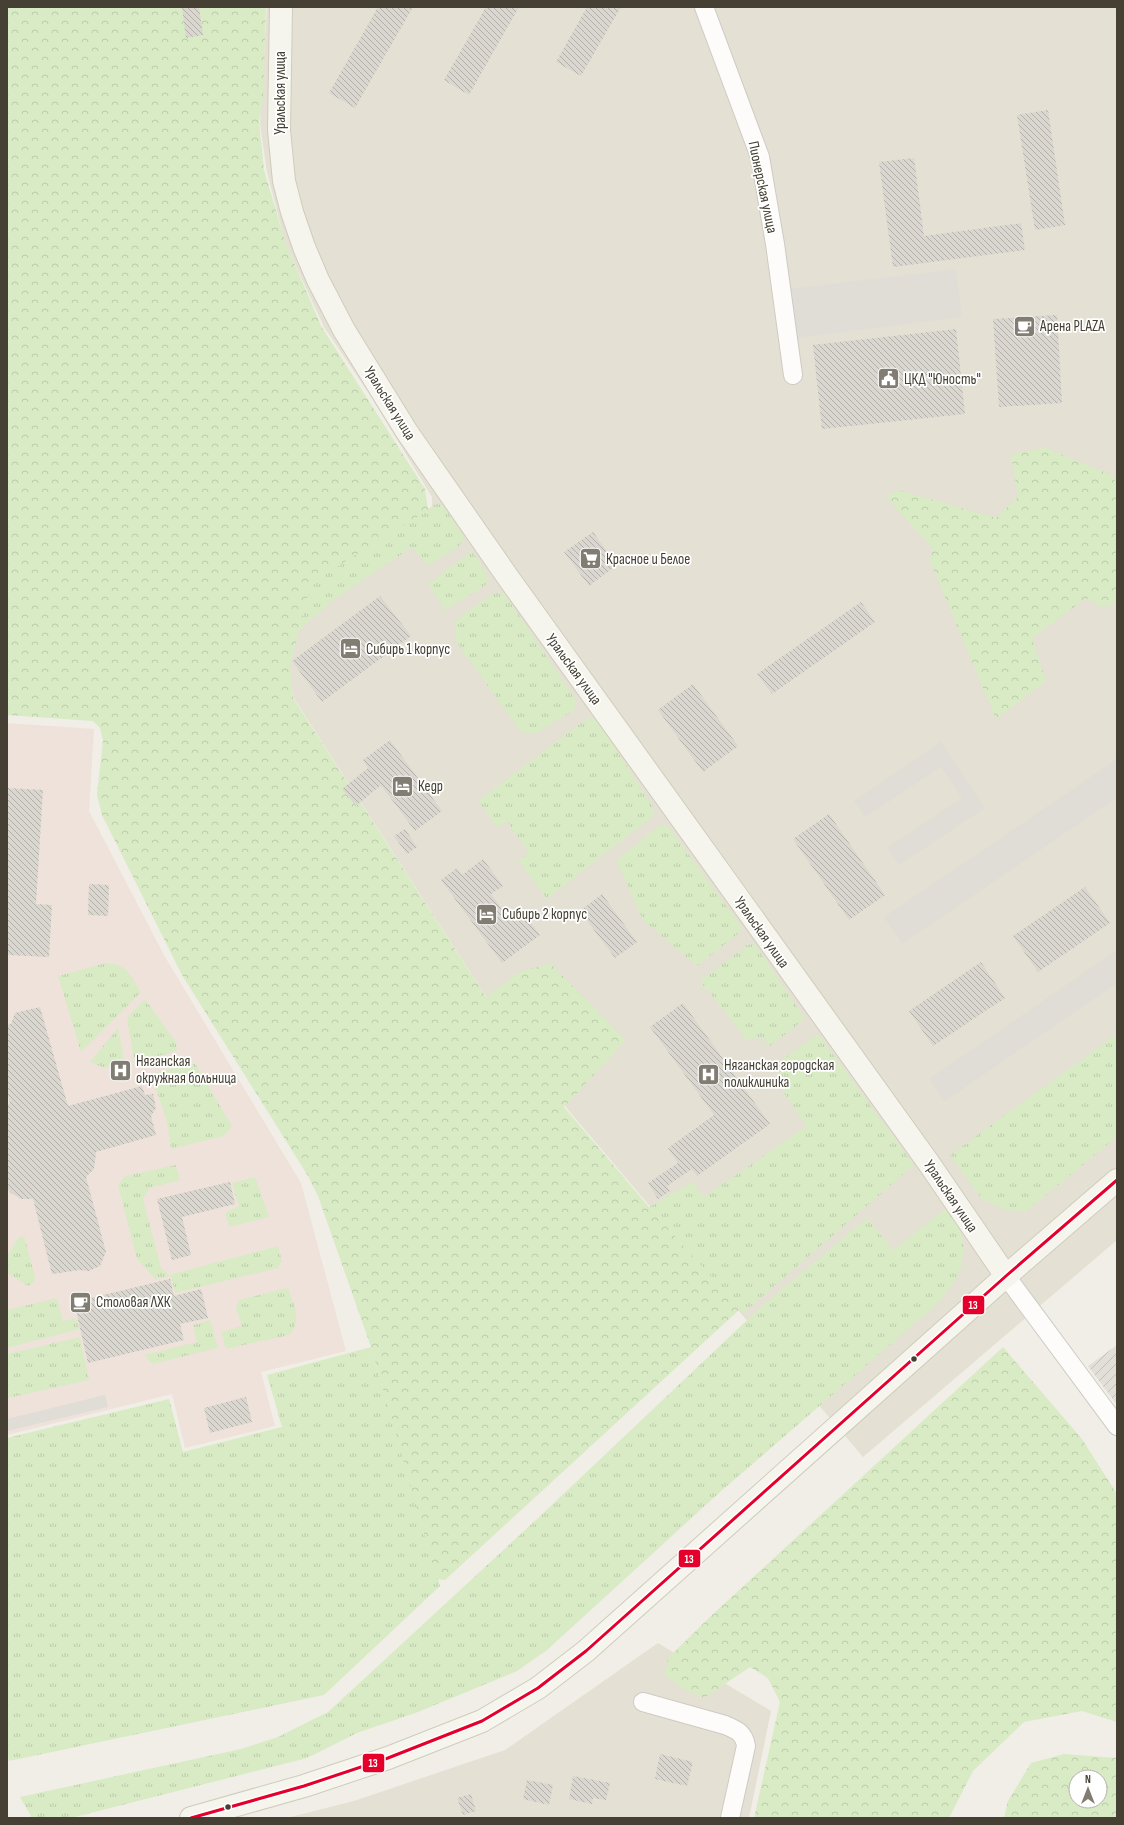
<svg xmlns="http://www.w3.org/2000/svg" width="1124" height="1825" viewBox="0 0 1124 1825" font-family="'Sofia Sans Condensed',sans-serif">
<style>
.residential{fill:#e4e0d3}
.industrial{fill:url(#industrial-furrows)}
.medical{fill:#efe2da}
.grass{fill:url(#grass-tufts)}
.forest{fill:url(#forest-crowns);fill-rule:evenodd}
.parking{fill:#dfddd6}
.building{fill:url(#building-back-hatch)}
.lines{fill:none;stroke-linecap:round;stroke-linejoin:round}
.street-casing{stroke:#cdcbc4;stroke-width:20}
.secondary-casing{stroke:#cfccbd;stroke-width:24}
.street{stroke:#fdfcfb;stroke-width:18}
.secondary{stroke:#f6f5ed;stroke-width:22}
.bus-1-casing{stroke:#fff;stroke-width:6}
.bus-1{stroke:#e4002b;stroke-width:3}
.bus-dot{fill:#454033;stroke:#fff;stroke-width:1.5}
.labels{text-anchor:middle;stroke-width:3.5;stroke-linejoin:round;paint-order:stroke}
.street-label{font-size:15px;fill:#454033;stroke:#fff}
.poi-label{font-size:15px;fill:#454033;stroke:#fff;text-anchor:start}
.line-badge{stroke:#fff;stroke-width:1.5}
.badge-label{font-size:11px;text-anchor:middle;font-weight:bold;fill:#fff}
</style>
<defs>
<pattern id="industrial-furrows" width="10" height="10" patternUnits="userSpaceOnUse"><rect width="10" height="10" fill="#e2dfd8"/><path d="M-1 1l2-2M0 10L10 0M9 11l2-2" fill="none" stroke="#c3c0ba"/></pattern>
<pattern id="grass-tufts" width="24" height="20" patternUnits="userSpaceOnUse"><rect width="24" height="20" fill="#d8ebc5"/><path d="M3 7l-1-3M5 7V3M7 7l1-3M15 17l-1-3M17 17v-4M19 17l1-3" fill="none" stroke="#bbcbaa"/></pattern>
<pattern id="forest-crowns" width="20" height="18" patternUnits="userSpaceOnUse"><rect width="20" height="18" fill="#d8ebc5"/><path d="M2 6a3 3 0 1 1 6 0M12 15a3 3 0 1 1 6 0" fill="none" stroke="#bbcbaa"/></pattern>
<pattern id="building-back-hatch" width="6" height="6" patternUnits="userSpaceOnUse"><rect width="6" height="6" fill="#d9d7cf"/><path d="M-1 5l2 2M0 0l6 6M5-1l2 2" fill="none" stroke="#b2b0a9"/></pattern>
</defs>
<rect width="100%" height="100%" fill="#f0eee6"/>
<g class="residential">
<polygon points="267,7 1117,7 1117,1240 863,1457 569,1111 485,995 293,697 289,664 311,582 432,507 432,497 368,392 324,327 285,242 267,172 260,124"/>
<polygon points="658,1643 771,1711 749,1818 287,1818 354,1801 505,1750"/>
</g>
<polygon class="industrial" points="1117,1345 1117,1405 1088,1366"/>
<polygon class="medical" points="7,723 94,729 89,811 165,957 301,1183 346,1351 261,1372 275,1426 185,1448 172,1394 7,1435"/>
<g class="grass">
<polygon points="436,504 443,505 462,534 464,540 459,546 428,566 412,547 332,601 298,631 311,583"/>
<polygon points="472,551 488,575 487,584 445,610 428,584"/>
<polygon points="493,593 504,593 575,699 576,706 573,711 537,733 521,732 455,640 456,620"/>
<polygon points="589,717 597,720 653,807 654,815 547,899 518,860 529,853 507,821 497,827 478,801"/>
<polygon points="667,825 739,923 741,928 739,933 697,966 643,920 617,862 622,856 659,826"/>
<polygon points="755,944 805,1019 770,1046 761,1037 747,1040 700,981 747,945"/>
<path d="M106,963C129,965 129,974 141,992L81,1052L58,976Z"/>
<polygon points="145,999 176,1042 177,1050 168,1054 134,1060 127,1018"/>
<polygon points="118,1028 125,1066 102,1067 90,1062"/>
<polygon points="818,1034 914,1165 742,1314 740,1309 649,1207 692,1182 704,1197 807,1126 782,1090 788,1083 780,1073 783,1067 780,1061"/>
<polygon points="1117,1034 1117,1137 1025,1212 1006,1210 982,1199 950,1155"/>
<polygon points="195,1063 232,1126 224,1136 171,1149 167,1121 151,1074"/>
<polygon points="176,1165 180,1180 150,1188 143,1199 161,1268 169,1275 278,1246 282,1261 278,1268 175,1293 171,1276 155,1279 137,1259 118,1185 125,1176"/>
<polygon points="255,1177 269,1217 229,1227 225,1213 239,1206 232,1183"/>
<path d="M948,1207C974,1243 965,1275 936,1305L720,1492L547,1650L517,1671L418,1712L357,1733L307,1758L71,1818H32L20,1797L241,1749L278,1737L328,1712L537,1519L762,1306L867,1218L893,1250Z"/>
<polygon points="24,1236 35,1277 34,1282 28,1286 7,1273 7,1256 19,1237"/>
<path d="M288,1288C294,1306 303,1319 289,1335L226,1349L221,1332L242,1326L236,1308L239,1300Z"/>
<polygon points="57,1298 63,1321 76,1318 79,1329 7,1348 7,1310"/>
<polygon points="210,1320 218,1348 152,1364 144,1355 197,1342 193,1325"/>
<polygon points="80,1337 89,1380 8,1398 7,1354"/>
<polygon points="371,1347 440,1586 324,1695 9,1761 7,1751 7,1438 169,1399 183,1452 282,1427 267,1375"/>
</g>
<g class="forest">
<polygon points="7,7 266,7 263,97 259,122 264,170 285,241 321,326 425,489 428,510 311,583 290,666 293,698 486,997 517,973 550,963 626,1040 564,1107 649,1207 740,1309 445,1580 437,1579 371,1347 318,1196 308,1176 182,975 102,815 97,795 103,740 100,728 93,721 7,715"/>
<polygon points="1046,448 1114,476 1117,496 1117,602 1103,607 1086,598 1032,638 1046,681 996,719 929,559 933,549 886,497 898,490 996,518 1018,497 1011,454"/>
<polygon points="1003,1347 1082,1439 1117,1494 1117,1722 1082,1711 1024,1722 973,1771 949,1818 754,1818 780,1702 768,1678 750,1667 704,1698 681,1688 665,1675 668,1658 711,1616"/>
<path d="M1064,1754L1117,1758V1818H1004L1008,1801L1031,1763ZM1076,1777H1100V1801H1076Z"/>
</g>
<g class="parking">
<polygon points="956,269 962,317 796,338 790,289"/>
<polygon points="941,742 985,808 899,865 887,848 962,798 941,767 865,817 854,801"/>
<polygon points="1117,759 1117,798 902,944 884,917"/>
<polygon points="1117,950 1117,983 945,1101 929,1079"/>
<polygon points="105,1395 108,1407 7,1431 7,1419"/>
</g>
<g class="building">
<polygon points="182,7 199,7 203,35 186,38"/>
<polygon points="378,7 413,7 355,108 329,93"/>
<polygon points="486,7 519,7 469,95 444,80"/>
<polygon points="587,7 621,7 581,76 556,62"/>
<polygon points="1048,110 1065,225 1035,230 1017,115"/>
<polygon points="914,158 924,236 1021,223 1025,250 893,267 879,162"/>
<polygon points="1057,315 1062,403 999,407 993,319"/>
<polygon points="956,329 965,414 822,429 813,345"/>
<polygon points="593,532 617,565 589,586 564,552"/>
<polygon points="380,596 411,636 322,702 292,661"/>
<polygon points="861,602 875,622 772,694 757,674"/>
<polygon points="693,684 738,746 703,772 658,710"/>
<polygon points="390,740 442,811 415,831 381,785 356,806 342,789 368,768 363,760"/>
<polygon points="7,788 43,790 36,904 52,905 49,957 7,955"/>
<polygon points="829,814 885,895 849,920 793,839"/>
<polygon points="405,829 417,847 407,854 394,836"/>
<polygon points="483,859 503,886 491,894 509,918 521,910 540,935 502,963 441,880 457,868 462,875"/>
<polygon points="89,884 109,885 108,916 88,915"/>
<polygon points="1085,887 1110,923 1038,972 1013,936"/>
<polygon points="602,894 637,942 615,958 580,911"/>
<polygon points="981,962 1005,998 933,1046 909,1011"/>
<polygon points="683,1003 770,1124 697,1176 692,1169 667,1186 670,1191 658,1199 648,1183 678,1163 668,1148 714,1115 650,1027"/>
<polygon points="40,1007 68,1106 142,1086 145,1095 153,1094 156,1108 151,1116 156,1135 96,1152 94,1169 86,1177 106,1252 100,1266 89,1271 80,1270 52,1274 33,1199 21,1199 11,1193 7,1188 7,1105 10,1103 7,1093 7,1025 11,1024 15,1013"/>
<polygon points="230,1182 235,1204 182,1217 191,1255 172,1260 157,1199"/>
<polygon points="170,1279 174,1296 201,1289 208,1318 180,1324 184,1340 88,1363 74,1302"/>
<polygon points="246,1397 252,1422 210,1433 204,1408"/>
<polygon points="660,1754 693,1762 687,1786 655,1779"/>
<polygon points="573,1776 610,1783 606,1800 593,1798 592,1804 569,1799"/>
<polygon points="527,1780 553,1785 549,1805 523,1799"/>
<polygon points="471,1794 476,1811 463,1815 457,1798"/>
</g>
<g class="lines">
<defs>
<g id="street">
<polyline points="704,7 760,157 775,244 793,375"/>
<polyline points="1006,1276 1117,1426"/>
<path d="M643,1702L725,1725C737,1730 744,1733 746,1746L730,1818"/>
</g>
<g id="secondary">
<polyline points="281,7 279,130 284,181 292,212 304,247 318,280 344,330 407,432 507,576 928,1162 1006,1276"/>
<polyline points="191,1818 304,1786 388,1758 482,1721 538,1688 586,1651 1006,1276 1117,1180"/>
</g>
</defs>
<use href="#street" class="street-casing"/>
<use href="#secondary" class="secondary-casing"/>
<use href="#street" class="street"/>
<use href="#secondary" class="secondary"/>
<defs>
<polyline id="bus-1" points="191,1818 304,1786 388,1758 482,1721 538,1688 586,1651 1006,1276 1117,1180"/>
</defs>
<use href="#bus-1" class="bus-1-casing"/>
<use href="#bus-1" class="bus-1"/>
</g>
<defs>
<symbol id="cafe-square" viewBox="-11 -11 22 22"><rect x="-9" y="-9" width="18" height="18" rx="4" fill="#817d72" stroke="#fff"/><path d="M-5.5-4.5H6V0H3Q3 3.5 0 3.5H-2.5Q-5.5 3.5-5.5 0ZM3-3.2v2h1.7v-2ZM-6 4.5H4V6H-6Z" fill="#fff"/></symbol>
<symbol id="civic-square" viewBox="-11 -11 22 22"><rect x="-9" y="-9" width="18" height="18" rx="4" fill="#817d72" stroke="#fff"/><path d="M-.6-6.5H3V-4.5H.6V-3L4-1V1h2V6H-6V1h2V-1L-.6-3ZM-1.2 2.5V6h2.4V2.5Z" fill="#fff"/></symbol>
<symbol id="supermarket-square" viewBox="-11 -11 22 22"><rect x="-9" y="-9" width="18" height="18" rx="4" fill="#817d72" stroke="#fff"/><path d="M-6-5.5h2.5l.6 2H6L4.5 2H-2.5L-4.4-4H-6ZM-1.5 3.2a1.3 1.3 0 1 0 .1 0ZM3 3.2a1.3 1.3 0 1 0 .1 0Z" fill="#fff"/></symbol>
<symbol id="hotel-square" viewBox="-11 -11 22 22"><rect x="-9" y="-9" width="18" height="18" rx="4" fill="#817d72" stroke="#fff"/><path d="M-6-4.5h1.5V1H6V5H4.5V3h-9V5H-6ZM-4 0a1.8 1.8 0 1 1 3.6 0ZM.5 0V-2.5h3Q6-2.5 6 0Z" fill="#fff"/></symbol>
<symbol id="hospital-square" viewBox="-11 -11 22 22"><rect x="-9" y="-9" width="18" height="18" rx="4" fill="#817d72" stroke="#fff"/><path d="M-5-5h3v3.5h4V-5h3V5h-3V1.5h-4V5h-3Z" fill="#fff"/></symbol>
</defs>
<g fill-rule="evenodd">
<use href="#cafe-square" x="1012" y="314" width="25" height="25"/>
<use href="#civic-square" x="876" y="366" width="25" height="25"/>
<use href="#supermarket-square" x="578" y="546" width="25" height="25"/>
<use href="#hotel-square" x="338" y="636" width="25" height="25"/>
<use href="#hotel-square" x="390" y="774" width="25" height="25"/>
<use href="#hotel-square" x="474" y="902" width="25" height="25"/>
<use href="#hospital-square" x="108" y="1058" width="25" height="25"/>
<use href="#hospital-square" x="696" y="1062" width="25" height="25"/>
<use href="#cafe-square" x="68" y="1290" width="25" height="25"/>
</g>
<g class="bus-dot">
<circle cx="914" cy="1359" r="3.5"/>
<circle cx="228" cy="1807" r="3.5"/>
</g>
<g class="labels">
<g class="street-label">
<text transform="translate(280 93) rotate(-90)" y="5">Уральская улица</text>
<text transform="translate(763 187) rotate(78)" y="5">Пионерская улица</text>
<text transform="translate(390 403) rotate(58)" y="5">Уральская улица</text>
<text transform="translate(574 669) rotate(54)" y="5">Уральская улица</text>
<text transform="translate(762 932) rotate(55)" y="5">Уральская улица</text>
<text transform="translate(951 1196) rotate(56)" y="5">Уральская улица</text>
</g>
<g class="poi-label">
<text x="1040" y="331">Арена PLAZA</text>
<text x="904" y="384">ЦКД "Юность"</text>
<text x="606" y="564">Красное и Белое</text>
<text x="366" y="654">Сибирь 1 корпус</text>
<text x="418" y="791">Кедр</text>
<text x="502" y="919">Сибирь 2 корпус</text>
<text x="136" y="1066">Няганская<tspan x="136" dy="17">окружная больница</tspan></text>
<text x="724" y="1070">Няганская городская<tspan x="724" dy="17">поликлиника</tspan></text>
<text x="96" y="1307">Столовая ЛХК</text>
</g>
</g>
<g class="line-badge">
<rect x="962" y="1295" width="23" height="20" rx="4" fill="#e4002b"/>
<rect x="678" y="1549" width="23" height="19" rx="4" fill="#e4002b"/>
<rect x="362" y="1753" width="23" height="20" rx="4" fill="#e4002b"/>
</g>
<g class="badge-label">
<text x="973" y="1309">13</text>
<text x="689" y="1563">13</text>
<text x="373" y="1767">13</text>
</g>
<rect width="1124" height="1825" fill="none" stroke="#454033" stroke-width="16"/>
<g transform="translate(1088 1789)"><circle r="19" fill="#ffffff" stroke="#b5b3ad"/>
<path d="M0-3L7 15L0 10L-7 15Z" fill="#817d72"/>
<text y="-6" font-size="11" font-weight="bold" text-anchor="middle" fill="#454033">N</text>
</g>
</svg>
